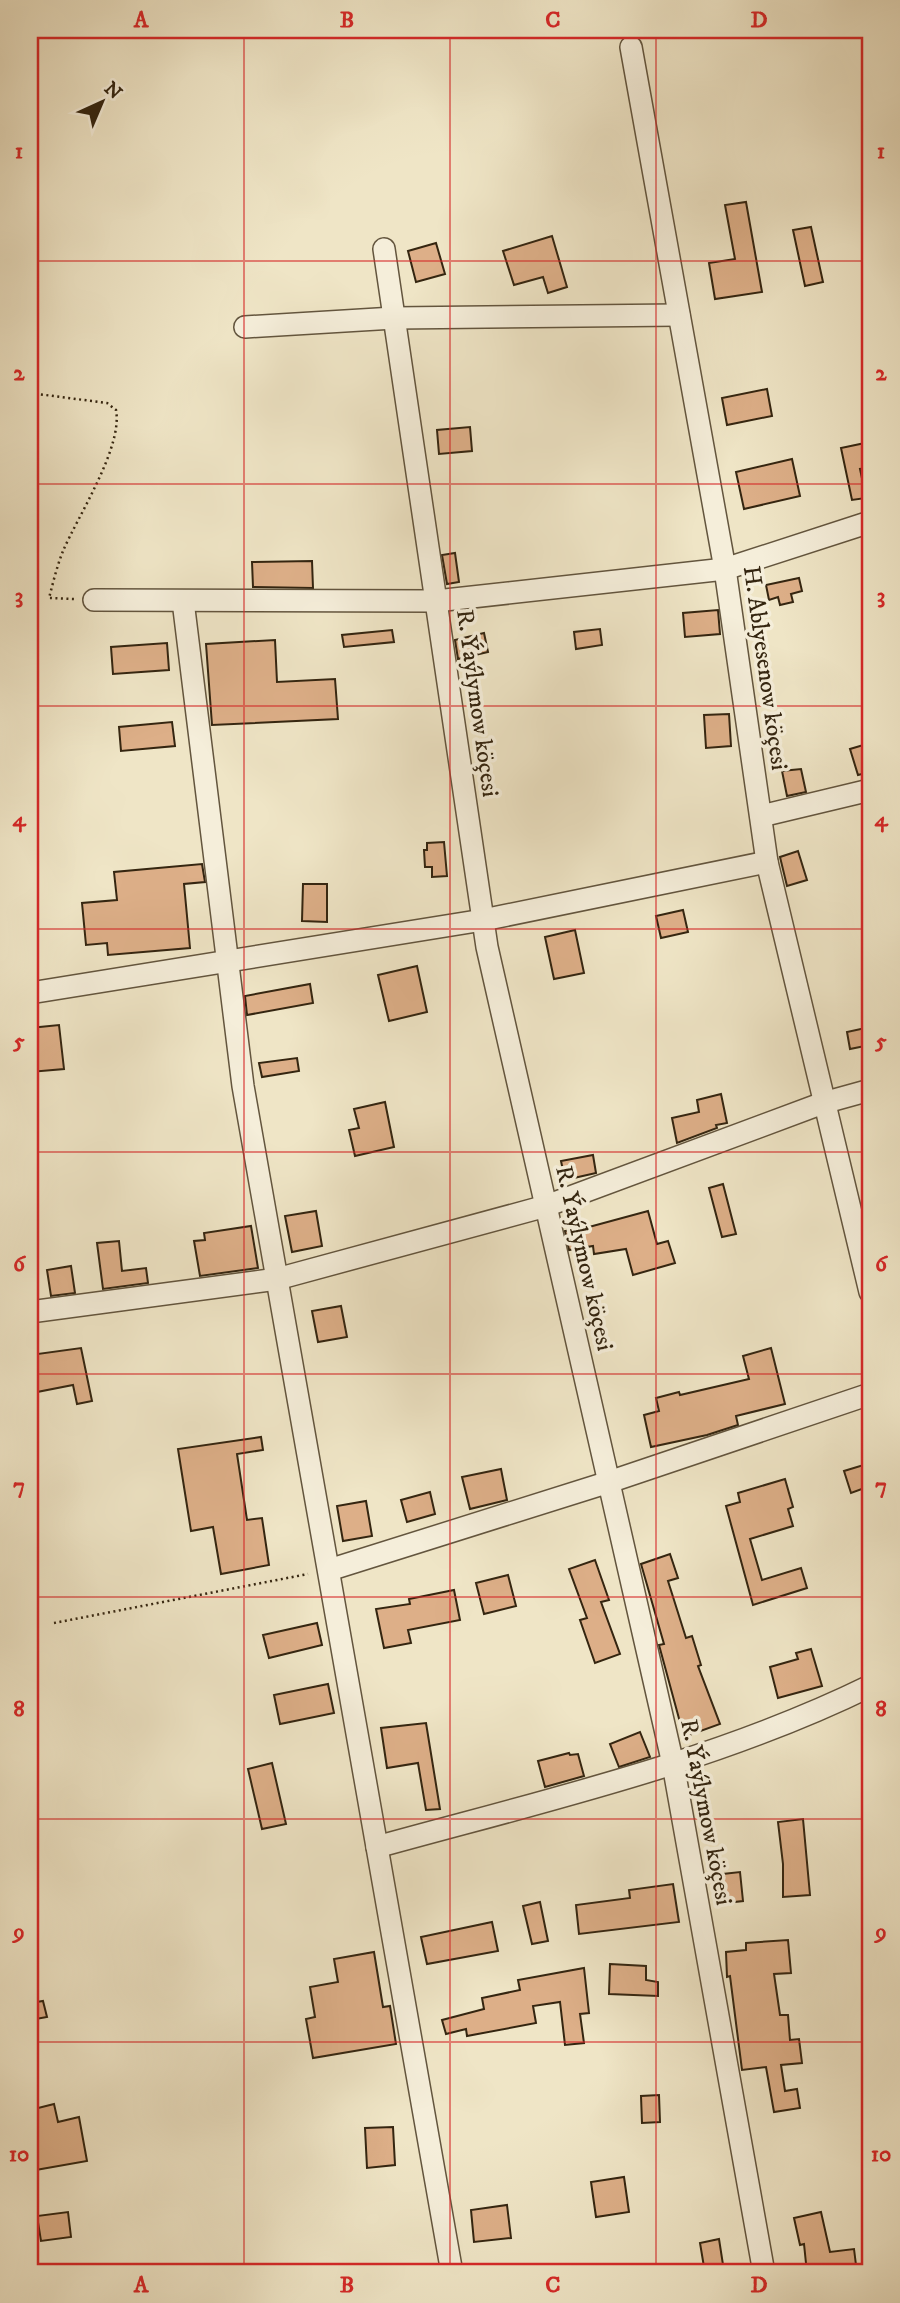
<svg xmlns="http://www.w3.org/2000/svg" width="900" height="2303" viewBox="0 0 900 2303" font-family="'IM FELL DW Pica',serif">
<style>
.building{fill:#ddaf88;stroke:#342510;stroke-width:2}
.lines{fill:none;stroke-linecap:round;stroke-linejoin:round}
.minor-casing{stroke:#63553e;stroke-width:24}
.path{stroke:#342510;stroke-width:2.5;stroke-dasharray:2 3.5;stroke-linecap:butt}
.minor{stroke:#f5eeda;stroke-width:21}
.grid{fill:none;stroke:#d62828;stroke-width:2;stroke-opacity:0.55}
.labels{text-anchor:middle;stroke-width:7;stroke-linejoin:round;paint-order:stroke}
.street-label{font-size:24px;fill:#342510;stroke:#f5eeda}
.neatline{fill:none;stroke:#d62828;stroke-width:2.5}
.grid-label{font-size:23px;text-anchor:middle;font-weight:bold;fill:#d62828}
</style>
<rect width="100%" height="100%" fill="#efe5c6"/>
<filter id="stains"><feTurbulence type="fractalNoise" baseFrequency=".00286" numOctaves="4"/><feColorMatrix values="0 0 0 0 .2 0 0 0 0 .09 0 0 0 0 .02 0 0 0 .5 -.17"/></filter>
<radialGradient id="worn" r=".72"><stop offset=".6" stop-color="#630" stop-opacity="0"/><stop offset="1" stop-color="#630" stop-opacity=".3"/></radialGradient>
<g class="building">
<polygon points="746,202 762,292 715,299 709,263 735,259 725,205"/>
<polygon points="811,227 823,282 805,286 793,230"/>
<polygon points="552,236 567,287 548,293 543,277 514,285 503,251"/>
<polygon points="436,243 445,274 416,282 408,251"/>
<polygon points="767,389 772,416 727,425 722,398"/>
<polygon points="470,427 472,451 439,454 437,430"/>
<polygon points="865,443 870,468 860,469 866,498 852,500 841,448"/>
<polygon points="792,459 800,496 744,509 736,472"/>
<polygon points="455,553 459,582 447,584 442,555"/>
<polygon points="312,561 313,588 253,587 252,562"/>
<polygon points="799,578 802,591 791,594 793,602 780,605 778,597 769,600 766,585"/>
<polygon points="718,610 720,634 685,637 683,613"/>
<polygon points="600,629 602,645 576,649 574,632"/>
<polygon points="392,630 394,642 344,647 342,635"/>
<polygon points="484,633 488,652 458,659 455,640"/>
<polygon points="275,640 277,682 335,679 338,719 212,725 206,644"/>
<polygon points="167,643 169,670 113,674 111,647"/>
<polygon points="729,714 731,746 706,748 704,715"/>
<polygon points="172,722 175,746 121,751 119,727"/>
<polygon points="870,743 870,772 858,775 850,749"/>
<polygon points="801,769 806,792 787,796 782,771"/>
<polygon points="444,842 447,876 432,877 432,867 425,867 424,850 427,850 427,843"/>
<polygon points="798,851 807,880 787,886 780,857"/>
<polygon points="202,864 205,882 184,884 190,948 108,955 107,943 86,945 82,903 117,900 114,872"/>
<polygon points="303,884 327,884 327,922 302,921"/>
<polygon points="683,910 688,932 661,938 656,916"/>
<polygon points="575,930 584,973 554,979 545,937"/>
<polygon points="417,966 427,1012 389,1021 378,975"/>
<polygon points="310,984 313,1003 247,1015 245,996"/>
<polygon points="59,1025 64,1069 30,1072 30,1028"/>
<polygon points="870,1027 870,1045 850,1049 847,1032"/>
<polygon points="297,1058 299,1071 262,1077 259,1063"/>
<polygon points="721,1094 727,1123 716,1125 717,1128 677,1143 672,1118 699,1112 697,1100"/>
<polygon points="385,1102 394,1147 355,1156 349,1130 359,1128 354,1109"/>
<polygon points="593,1155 596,1173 565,1180 561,1161"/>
<polygon points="723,1184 736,1234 722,1237 709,1188"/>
<polygon points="316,1211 322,1246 292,1252 285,1216"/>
<polygon points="648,1211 657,1244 668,1241 675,1263 633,1275 626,1249 594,1254 593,1246 569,1250 565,1231 589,1227"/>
<polygon points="251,1226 258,1268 200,1276 194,1241 205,1240 204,1233"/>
<polygon points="119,1241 122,1271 146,1268 148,1283 103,1289 97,1243"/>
<polygon points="71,1266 75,1293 51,1296 47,1270"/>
<polygon points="341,1306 347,1337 318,1342 312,1311"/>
<polygon points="81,1348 92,1401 77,1404 73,1385 37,1392 30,1355"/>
<polygon points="771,1348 785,1404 736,1416 738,1425 707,1435 651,1447 644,1415 659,1411 656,1398 679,1392 680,1395 749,1379 743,1356"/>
<polygon points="261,1437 263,1450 237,1454 247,1520 262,1518 269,1565 221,1574 213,1527 191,1531 178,1449"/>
<polygon points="870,1463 870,1486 851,1493 844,1471"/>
<polygon points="501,1469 507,1500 470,1509 462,1477"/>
<polygon points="785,1479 793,1507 788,1509 793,1526 750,1539 762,1580 801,1568 807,1588 753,1605 726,1506 740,1502 738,1493"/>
<polygon points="430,1492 435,1514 407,1522 401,1500"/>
<polygon points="366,1501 372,1536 343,1541 337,1506"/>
<polygon points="670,1554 678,1578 668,1581 686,1638 692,1636 701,1665 698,1666 720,1724 684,1737 659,1645 664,1644 641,1564"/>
<polygon points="595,1560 609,1600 601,1602 620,1654 595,1663 580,1620 587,1618 569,1569"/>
<polygon points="508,1575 516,1606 484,1614 476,1583"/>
<polygon points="454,1590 460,1620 408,1630 411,1643 384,1648 376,1609 410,1604 409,1599"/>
<polygon points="317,1623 322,1645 269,1658 263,1635"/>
<polygon points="811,1649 822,1686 778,1698 770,1667 798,1659 796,1653"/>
<polygon points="328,1684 334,1713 280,1724 274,1695"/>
<polygon points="426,1723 440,1809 426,1810 418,1763 387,1768 381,1728"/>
<polygon points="640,1732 650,1757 619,1767 610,1744"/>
<polygon points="569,1753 570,1755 578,1754 584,1776 545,1787 538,1761"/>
<polygon points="272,1763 286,1824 262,1829 248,1769"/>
<polygon points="803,1819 810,1895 783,1897 783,1864 778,1822"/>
<polygon points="740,1872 743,1901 717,1904 714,1875"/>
<polygon points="673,1884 679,1922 579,1934 576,1905 630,1898 629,1890"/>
<polygon points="540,1902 548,1941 532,1944 523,1906"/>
<polygon points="492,1922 498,1951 427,1964 421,1937"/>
<polygon points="788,1940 791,1973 774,1974 780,2015 788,2015 790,2040 799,2039 802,2063 781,2065 785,2091 797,2089 800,2108 774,2112 766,2067 742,2070 730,1976 727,1977 726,1952 746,1950 746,1943"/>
<polygon points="374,1952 383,2007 390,2006 396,2044 313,2058 306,2019 315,2017 310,1987 338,1982 334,1959"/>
<polygon points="610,1964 646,1966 646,1980 658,1982 658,1996 609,1994"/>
<polygon points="584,1968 589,2013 580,2014 584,2043 565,2045 560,2002 533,2006 536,2023 467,2036 466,2029 446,2034 442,2020 484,2009 482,1998 520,1990 518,1980"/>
<polygon points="43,2001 47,2017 30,2020 30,2003"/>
<polygon points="659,2095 660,2122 642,2123 641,2096"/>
<polygon points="54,2104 58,2122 79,2117 87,2161 30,2171 30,2110"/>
<polygon points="393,2127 395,2165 367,2168 365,2128"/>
<polygon points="624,2177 629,2212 596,2217 591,2182"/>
<polygon points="507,2205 511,2238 474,2242 471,2210"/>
<polygon points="68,2212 71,2237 41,2241 37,2216"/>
<polygon points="821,2212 830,2252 854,2249 857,2273 807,2273 804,2244 800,2245 794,2218"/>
<polygon points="719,2239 724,2271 705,2273 700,2243"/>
</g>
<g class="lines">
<defs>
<g id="minor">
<polyline points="631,47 725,569 767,862 870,1292"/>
<polyline points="384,249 487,947 673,1764 764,2273"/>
<polyline points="245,327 394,318 679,315"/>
<polyline points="94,600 436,601 725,569 870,522"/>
<polyline points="183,601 243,1086 452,2273"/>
<polyline points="761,816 870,790"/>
<polyline points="30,993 483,920 767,862"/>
<polyline points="30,1312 277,1279 546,1206 823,1103 870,1090"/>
<polyline points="329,1570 609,1482 870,1394"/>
<path d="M377,1847C543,1801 715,1762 870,1686"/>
</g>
</defs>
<use href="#minor" class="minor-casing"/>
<g class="path">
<path d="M30,393L107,403L116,410C123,447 78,516 63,551C57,566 53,583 49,598L75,599"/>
<polyline points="54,1623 308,1574"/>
</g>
<use href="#minor" class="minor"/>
</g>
<path class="grid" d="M244,30V2273M450,30V2273M656,30V2273M30,261H870M30,484H870M30,706H870M30,929H870M30,1152H870M30,1374H870M30,1597H870M30,1819H870M30,2042H870"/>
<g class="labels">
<g class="street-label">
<text transform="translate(766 668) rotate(82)" y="8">H. Ablyesenow köçesi</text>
<text transform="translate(478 703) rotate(82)" y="8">R. Ýaýlymow köçesi</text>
<text transform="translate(585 1258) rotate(77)" y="8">R. Ýaýlymow köçesi</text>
<text transform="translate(707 1812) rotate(79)" y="8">R. Ýaýlymow köçesi</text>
</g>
</g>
<rect width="900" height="2303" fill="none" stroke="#efe5c6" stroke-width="77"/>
<g transform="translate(102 102) rotate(44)" stroke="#f5eeda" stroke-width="5" paint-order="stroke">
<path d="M0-5L12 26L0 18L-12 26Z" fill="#342510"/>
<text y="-10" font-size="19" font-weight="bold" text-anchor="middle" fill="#342510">N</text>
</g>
<rect x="38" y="38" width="824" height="2226" class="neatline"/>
<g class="grid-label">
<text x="141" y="27">A</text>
<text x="347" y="27">B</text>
<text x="553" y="27">C</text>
<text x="759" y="27">D</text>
<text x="19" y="158">1</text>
<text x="881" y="158">1</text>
<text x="19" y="380">2</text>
<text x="881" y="380">2</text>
<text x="19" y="603">3</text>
<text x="881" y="603">3</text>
<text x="19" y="826">4</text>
<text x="881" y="826">4</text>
<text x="19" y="1048">5</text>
<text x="881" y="1048">5</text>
<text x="19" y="1271">6</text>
<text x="881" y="1271">6</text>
<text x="19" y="1493">7</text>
<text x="881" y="1493">7</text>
<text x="19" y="1716">8</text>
<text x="881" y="1716">8</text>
<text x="19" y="1939">9</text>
<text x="881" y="1939">9</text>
<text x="19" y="2161">10</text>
<text x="881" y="2161">10</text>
<text x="141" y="2292">A</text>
<text x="347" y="2292">B</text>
<text x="553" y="2292">C</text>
<text x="759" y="2292">D</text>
</g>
<rect width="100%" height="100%" filter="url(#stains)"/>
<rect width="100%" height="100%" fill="url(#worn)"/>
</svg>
